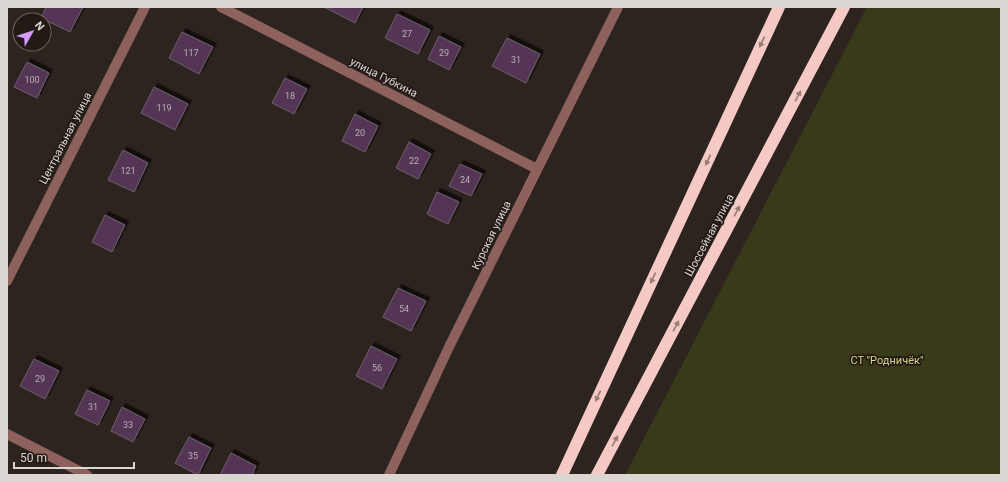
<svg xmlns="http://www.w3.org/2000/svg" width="1008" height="482" viewBox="0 0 1008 482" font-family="Roboto,sans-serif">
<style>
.green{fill:#393a1a}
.building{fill:#553554;stroke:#6a6169;filter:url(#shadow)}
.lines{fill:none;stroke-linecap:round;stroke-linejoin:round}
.minor{stroke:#8d625d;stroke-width:10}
.highway{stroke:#f5cac4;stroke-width:12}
.oneway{fill:#967b76}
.labels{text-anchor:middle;stroke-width:3.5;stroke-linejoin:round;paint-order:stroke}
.number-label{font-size:9px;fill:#baaeb3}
.street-label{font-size:11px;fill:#dcd6d3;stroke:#231a16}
.park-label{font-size:11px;fill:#d2d58a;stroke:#231a16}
</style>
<defs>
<filter id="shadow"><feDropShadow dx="3.5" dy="-3.5" stdDeviation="0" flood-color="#0009"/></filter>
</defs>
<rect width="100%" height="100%" fill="#2d231f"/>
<polygon class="green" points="867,7 1001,7 1001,475 625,475"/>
<g class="building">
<polygon points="46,7 83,7 70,32 41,18"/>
<polygon points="324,7 363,7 355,23"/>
<polygon points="397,14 430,30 418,54 385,38"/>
<polygon points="182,32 213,47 199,74 169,58"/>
<polygon points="439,36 461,47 449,70 428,59"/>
<polygon points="507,38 540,54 526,83 492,66"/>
<polygon points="27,62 49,73 37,98 14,87"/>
<polygon points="285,78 307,89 294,114 272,103"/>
<polygon points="154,87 188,104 175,130 141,113"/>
<polygon points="355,114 378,126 365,152 342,141"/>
<polygon points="409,142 431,154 418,179 396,168"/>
<polygon points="123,150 148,163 134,192 108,180"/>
<polygon points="460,164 482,174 471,196 449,186"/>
<polygon points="437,192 459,202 448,224 427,214"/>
<polygon points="105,215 125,225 112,252 92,242"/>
<polygon points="398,288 426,301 411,331 383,317"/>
<polygon points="371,346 397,359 382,389 356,376"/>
<polygon points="34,359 59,371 45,399 20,386"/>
<polygon points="87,390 110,401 98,425 75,414"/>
<polygon points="122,407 145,419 133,442 111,431"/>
<polygon points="189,437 211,448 198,475 175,463"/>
<polygon points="231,453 256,466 252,475 220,475"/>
</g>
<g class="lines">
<g class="minor">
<polyline points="221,7 537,169"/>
<polyline points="7,281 145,7"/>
<polyline points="7,434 87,475"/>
<polyline points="389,475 449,347 618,7"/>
</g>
<g class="highway">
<polyline points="562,475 779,7"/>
<polyline points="597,475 844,7"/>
</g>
</g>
<defs><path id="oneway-solid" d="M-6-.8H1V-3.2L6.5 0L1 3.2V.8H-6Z"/></defs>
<g class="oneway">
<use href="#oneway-solid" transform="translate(762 42) rotate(115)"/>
<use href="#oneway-solid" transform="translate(798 96) rotate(-62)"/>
<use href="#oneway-solid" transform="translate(708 160) rotate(115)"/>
<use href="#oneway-solid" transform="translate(737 211) rotate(-62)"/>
<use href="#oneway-solid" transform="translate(653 278) rotate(115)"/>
<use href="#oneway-solid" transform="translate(676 326) rotate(-62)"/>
<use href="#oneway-solid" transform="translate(598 396) rotate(115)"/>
<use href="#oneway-solid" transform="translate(615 441) rotate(-62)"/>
</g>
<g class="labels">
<g class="number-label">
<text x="407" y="37">27</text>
<text x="191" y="56">117</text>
<text x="444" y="56">29</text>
<text x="516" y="63">31</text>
<text x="32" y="83">100</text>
<text x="290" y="99">18</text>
<text x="164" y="111">119</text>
<text x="360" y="136">20</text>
<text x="414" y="164">22</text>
<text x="128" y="174">121</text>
<text x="465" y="183">24</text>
<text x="404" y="312">54</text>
<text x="377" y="371">56</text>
<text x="40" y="382">29</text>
<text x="93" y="410">31</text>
<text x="128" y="428">33</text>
<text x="193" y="459">35</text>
</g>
<g class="street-label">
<text transform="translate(384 77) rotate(27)" y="4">улица Губкина</text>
<text transform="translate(65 138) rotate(-63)" y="4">Центральная улица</text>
<text transform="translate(491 235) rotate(-64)" y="4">Курская улица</text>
<text transform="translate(709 235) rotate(-62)" y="4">Шоссейная улица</text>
</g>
<g class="park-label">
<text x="887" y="364">СТ "Родничёк"</text>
</g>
</g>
<rect width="1008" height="482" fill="none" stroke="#dcd6d3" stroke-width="16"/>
<g transform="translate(32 32) rotate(51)"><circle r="19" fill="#231a16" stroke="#6d6562"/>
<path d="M0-3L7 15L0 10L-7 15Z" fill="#d59bfa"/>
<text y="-6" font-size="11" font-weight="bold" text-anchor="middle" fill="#dcd6d3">N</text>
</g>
<path d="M14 462v6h120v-6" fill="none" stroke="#dcd6d3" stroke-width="2"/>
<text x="20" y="462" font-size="12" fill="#dcd6d3" stroke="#231a16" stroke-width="3" paint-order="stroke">50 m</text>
</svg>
